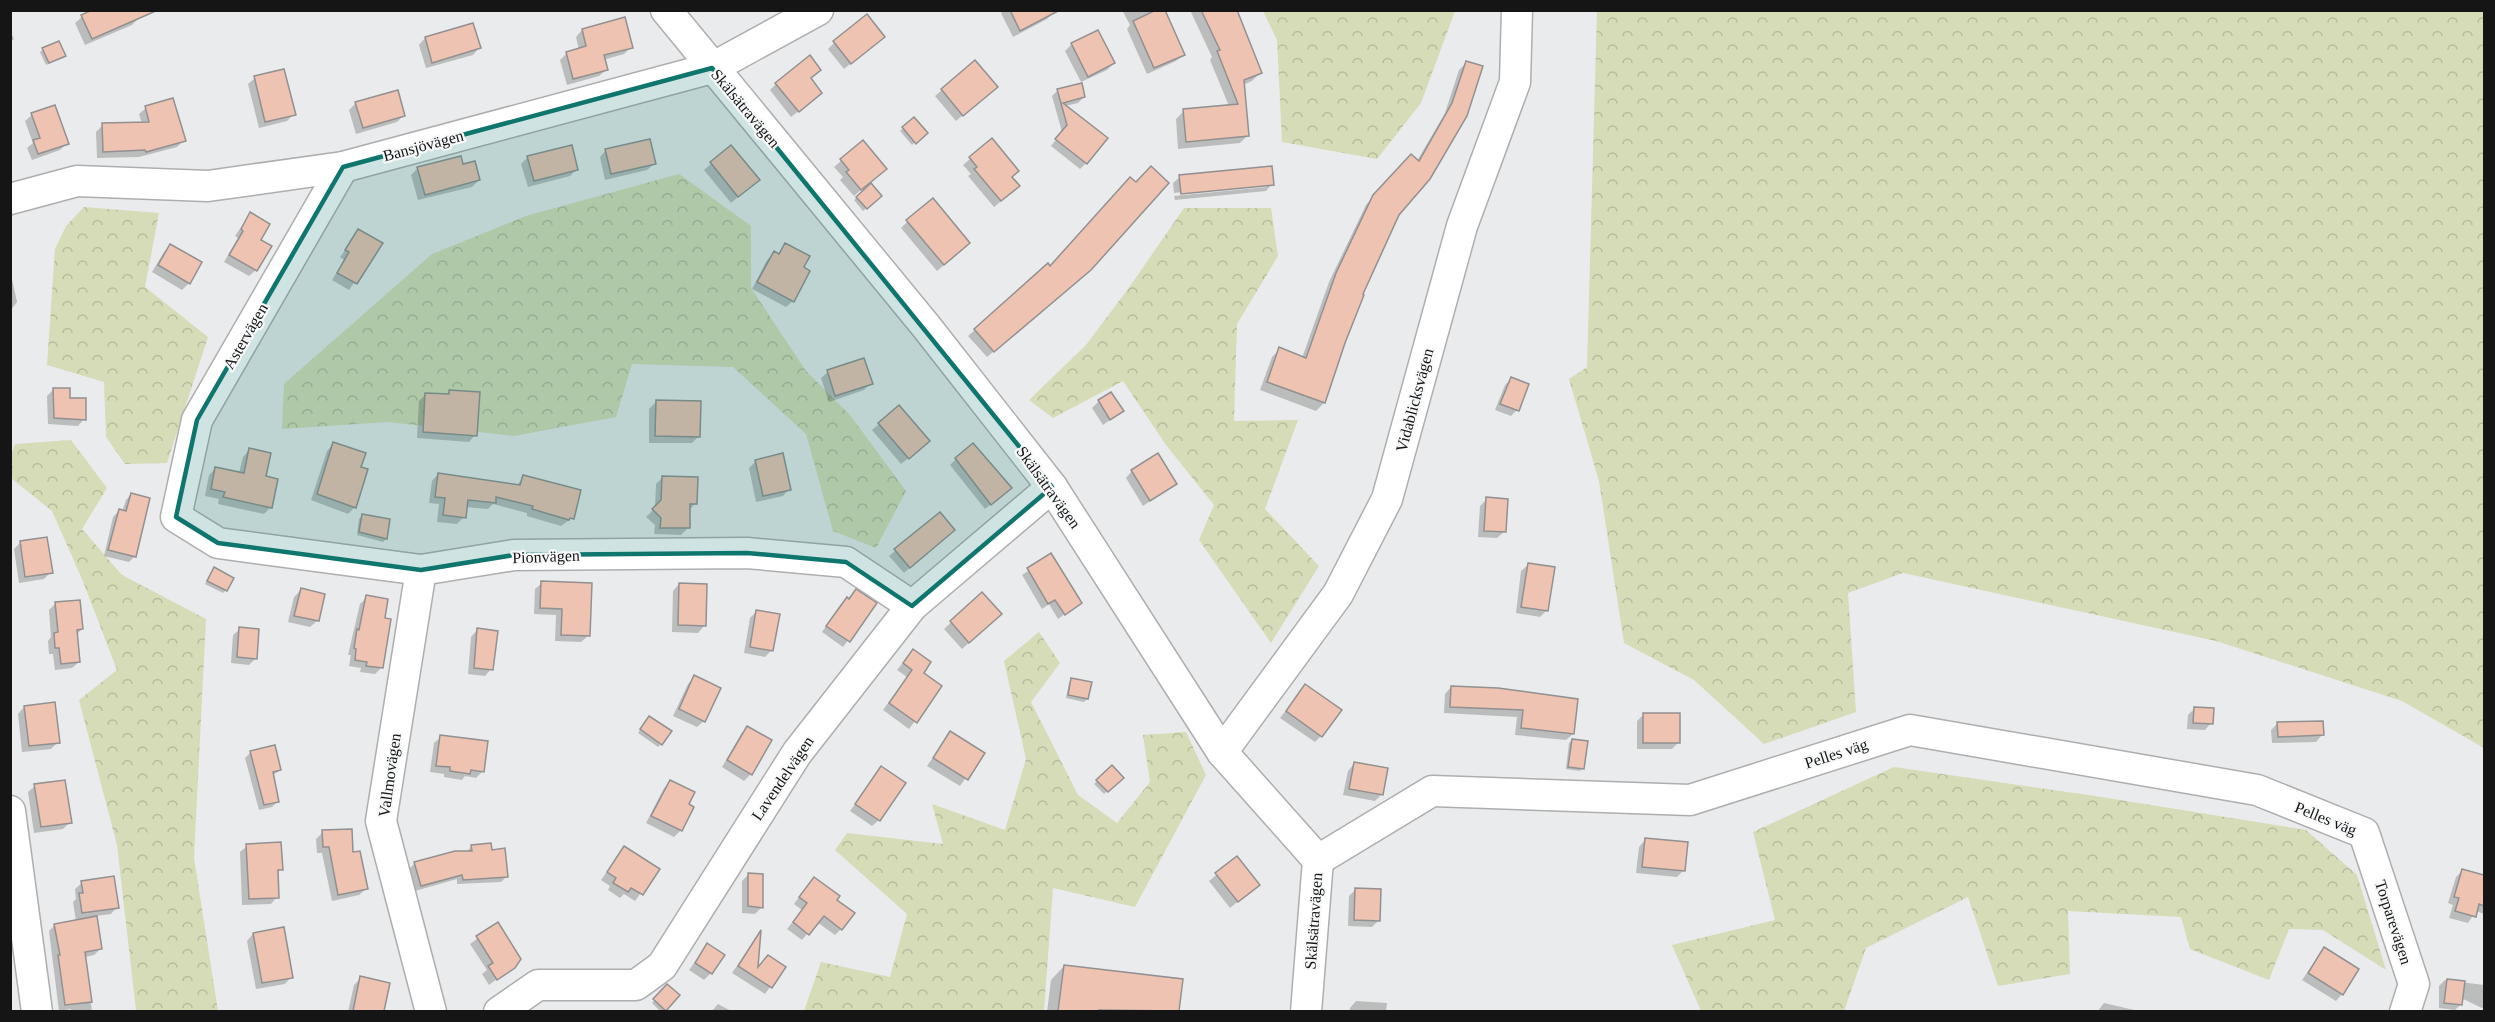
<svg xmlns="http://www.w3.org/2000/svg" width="2495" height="1022" viewBox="0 0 2495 1022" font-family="Georgia,serif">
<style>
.forest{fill:url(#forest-crowns)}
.shadow{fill:#0003}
.building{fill:#efc3b2;stroke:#929090;stroke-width:1.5}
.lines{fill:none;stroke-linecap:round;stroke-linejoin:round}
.minor-casing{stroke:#aeaeaf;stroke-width:33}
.minor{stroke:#fff;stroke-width:30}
.marked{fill:#0f766e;fill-opacity:0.2;stroke:#0f766e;stroke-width:4.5;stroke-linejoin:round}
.labels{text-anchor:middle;stroke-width:4.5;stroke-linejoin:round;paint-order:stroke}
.street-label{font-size:16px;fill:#151515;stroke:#f8f9fa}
</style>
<defs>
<pattern id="forest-crowns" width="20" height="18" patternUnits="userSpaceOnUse" patternTransform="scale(1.5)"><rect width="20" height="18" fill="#d6dcb7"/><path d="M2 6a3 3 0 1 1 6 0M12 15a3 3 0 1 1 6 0" fill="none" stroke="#b7bc9c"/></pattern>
</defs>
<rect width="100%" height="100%" fill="#eaebec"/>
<g class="forest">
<polygon points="1263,11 1455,11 1421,103 1377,159 1282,142 1277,40"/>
<polygon points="1597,11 2484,11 2484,748 2402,701 2216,641 1903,573 1848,593 1856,712 1764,744 1694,680 1624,643 1599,481 1569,379 1587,367"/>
<polygon points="679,174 751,226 751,288 806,371 850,415 906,491 876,548 833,531 806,434 733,367 632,364 616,417 514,436 388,422 282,429 284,384 432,254 526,216"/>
<polygon points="84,207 159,213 145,287 208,337 167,463 125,464 106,437 104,382 47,365 55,249 66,226"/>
<polygon points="1184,208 1271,208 1278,256 1237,324 1234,421 1298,420 1265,509 1319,566 1271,643 1199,540 1214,505 1166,445 1123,381 1053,418 1029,400 1086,345 1128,289"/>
<polygon points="71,440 107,488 82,529 122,575 206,619 194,858 218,1011 139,1012 136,1010 117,845 79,700 117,670 82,579 52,511 11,478 11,455 15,444"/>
<polygon points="1039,632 1060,663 1031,702 1078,795 1117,823 1150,782 1143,735 1186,732 1206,775 1135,907 1053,888 1044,1011 804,1011 821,962 890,977 907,914 835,850 847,833 943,844 932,804 1005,830 1026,759 1004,661"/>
<polygon points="1894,767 2095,796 2306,830 2357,875 2386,970 2323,930 2289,929 2269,980 2190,949 2181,917 2068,911 2070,974 1998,986 1968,897 1866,948 1844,1011 1701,1011 1672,945 1775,920 1753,832"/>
</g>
<g class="shadow">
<polygon points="1003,10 1053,10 1054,12 1047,19 1013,37 1001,13"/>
<polygon points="1122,10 1163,10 1183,55 1176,61 1147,74 1127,29 1130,25"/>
<polygon points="1190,10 1236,10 1260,73 1252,81 1243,85 1248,135 1240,143 1178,149 1176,119 1184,111 1229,106 1210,60 1212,57"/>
<polygon points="82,17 139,18 132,25 85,45 75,23"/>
<polygon points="582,30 631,47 624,54 603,60 606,70 599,76 567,85 560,60 567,53 579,50 576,37"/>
<polygon points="10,31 14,39 10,42"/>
<polygon points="425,38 479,48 473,55 426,68 419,45"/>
<polygon points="834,43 876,43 844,69 828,49"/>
<polygon points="1072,44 1114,63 1107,70 1081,82 1065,51"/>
<polygon points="43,50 64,56 46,65 40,52"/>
<polygon points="1467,62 1481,67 1397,215 1360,295 1324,403 1316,411 1260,390 1272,357 1280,349 1302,358 1329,282 1366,205 1403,164 1417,161 1445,113 1459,70"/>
<polygon points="255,78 294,114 287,121 259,128 248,84"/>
<polygon points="809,79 814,99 791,117 770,90 776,84"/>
<polygon points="942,90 989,93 956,121 935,96"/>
<polygon points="1058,90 1084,97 1078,103 1065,106 1086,163 1080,169 1051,146 1062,132 1052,96"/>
<polygon points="356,103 404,115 397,122 356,134 349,110"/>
<polygon points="146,108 184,140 177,147 139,157 97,158 96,132 103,125 142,124 139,114"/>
<polygon points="32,115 67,143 60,150 32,160 27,148 33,143 25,121"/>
<polygon points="914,119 926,133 912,145 900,131"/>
<polygon points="992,140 1011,178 1011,193 994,207 968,176 971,174 963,165"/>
<polygon points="863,142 878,175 854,196 840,180 843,177 834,167"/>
<polygon points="730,147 751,186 731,203 704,170"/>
<polygon points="606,150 654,164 647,170 605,180 600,157"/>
<polygon points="528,157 577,169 570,176 528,187 521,164"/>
<polygon points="462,165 479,180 472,187 418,200 411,175 418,168"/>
<polygon points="1180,177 1272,184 1266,191 1175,200 1174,196 1267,187 1267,184 1174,193 1173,183"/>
<polygon points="871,186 880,196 863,211 854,200"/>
<polygon points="250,214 259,240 256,270 249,276 224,262 238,238 235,236"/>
<polygon points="908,221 962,250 937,271 901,228"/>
<polygon points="359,231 381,244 349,290 332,280 344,260 340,257"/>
<polygon points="786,245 793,301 786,307 752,289 767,260 774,253 777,255"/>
<polygon points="170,246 189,283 182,290 152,272 164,252"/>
<polygon points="1048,265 1050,268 1090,269 987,357 968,336"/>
<polygon points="10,270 17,302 10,311"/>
<polygon points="828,372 871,383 864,390 829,402 821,378"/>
<polygon points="1511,379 1517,410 1511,416 1495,410 1505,385"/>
<polygon points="54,389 69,400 84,419 78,426 48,424 47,396"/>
<polygon points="450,391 475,435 469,442 417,438 419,401 426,394 446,395"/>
<polygon points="1099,401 1122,411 1103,425 1092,408"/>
<polygon points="656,402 699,436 692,443 649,443 649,409"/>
<polygon points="879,424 921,448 901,464 872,430"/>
<polygon points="333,444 359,468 355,507 348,514 311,500 327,451"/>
<polygon points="249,450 264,478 271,507 264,514 218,504 219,499 205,496 209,475 216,468 239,473 243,457"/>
<polygon points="956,459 1004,493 985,509 950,465"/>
<polygon points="756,461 789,489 783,496 756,502 749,468"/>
<polygon points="1132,471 1175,484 1143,506 1126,478"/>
<polygon points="438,474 516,486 524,477 572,518 561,526 527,516 527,513 493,504 488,509 465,507 464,517 457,524 437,522 439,504 429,503 432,481"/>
<polygon points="663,477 696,503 689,510 688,528 681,535 654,534 655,525 646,517 655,508 656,484"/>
<polygon points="131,494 135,556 129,562 104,556 113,517 119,511 122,512 126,500"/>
<polygon points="1487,499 1504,532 1497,538 1478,537 1480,506"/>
<polygon points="940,514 947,535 904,573 889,556"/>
<polygon points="362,516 386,539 383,542 357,535 359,519"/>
<polygon points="21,542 51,572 44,579 19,583 14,549"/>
<polygon points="1051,556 1080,603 1058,619 1049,604 1042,609 1022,575"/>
<polygon points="1528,565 1547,610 1540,617 1516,613 1521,571"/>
<polygon points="212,572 226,590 223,593 205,584"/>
<polygon points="542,583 588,636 581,642 555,641 556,615 534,614 535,589"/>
<polygon points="679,584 704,626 698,633 672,632 673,591"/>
<polygon points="301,590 323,595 317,621 310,627 288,622 294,597"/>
<polygon points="856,591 874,604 843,647 822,632 841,604"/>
<polygon points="982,594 994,620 962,649 944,629"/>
<polygon points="367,597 383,620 382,667 375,674 360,672 361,668 349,666 351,655 348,655 360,604"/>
<polygon points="55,604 82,629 76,635 79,662 72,668 55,670 53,654 49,654 48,641 51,637 49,610"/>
<polygon points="757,611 772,650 765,657 744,653 750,618"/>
<polygon points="240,629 256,658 249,665 231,663 233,635"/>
<polygon points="477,630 491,669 485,676 468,674 471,637"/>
<polygon points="913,650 922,673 940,687 909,729 883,710 907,677 897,670"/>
<polygon points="694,677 704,721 697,727 673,716 688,684"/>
<polygon points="1072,680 1087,699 1084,702 1066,698 1069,683"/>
<polygon points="1305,686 1321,736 1315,742 1280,718"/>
<polygon points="1451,687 1577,700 1573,734 1566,740 1515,735 1517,717 1444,713 1445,694"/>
<polygon points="24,707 58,742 51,749 22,752 18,714"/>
<polygon points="2195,708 2211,723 2205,730 2187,729 2188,715"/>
<polygon points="1644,714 1679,742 1672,749 1637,749 1637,721"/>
<polygon points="646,721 661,744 658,747 638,733"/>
<polygon points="2278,723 2322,735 2316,742 2272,743 2271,730"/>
<polygon points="747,727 751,774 744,781 722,767 741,734"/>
<polygon points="950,733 983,753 960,786 927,766"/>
<polygon points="441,737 483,771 476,778 465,776 462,780 444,777 444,774 430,772 434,743"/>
<polygon points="1572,740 1583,768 1580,771 1566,769 1569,743"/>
<polygon points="251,752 280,770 272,776 278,801 272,807 259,810 245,758"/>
<polygon points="1354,764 1382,794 1375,801 1343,795 1348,771"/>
<polygon points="1112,767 1122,777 1104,794 1094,784"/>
<polygon points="882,768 879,820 872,826 850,811"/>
<polygon points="670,782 687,805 692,808 680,831 674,837 646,823 664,788"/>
<polygon points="35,786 70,822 63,829 34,833 28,792"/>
<polygon points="323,832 352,854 366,889 359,895 332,901 322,853 317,853 316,839"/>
<polygon points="1645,840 1684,870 1677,877 1636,873 1639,847"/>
<polygon points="247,846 281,869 276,874 277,897 271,904 242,905 240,852"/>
<polygon points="472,846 490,851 507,876 501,882 457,884 457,879 415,891 409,869 415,863 466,852"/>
<polygon points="624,848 658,869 635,901 624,894 620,898 608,890 610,886 601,880"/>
<polygon points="1237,858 1251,891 1230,908 1209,881"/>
<polygon points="2462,871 2484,877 2484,914 2476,911 2468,923 2449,918 2453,905 2448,903 2456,877"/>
<polygon points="749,874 762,907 755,914 742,913 742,881"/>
<polygon points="82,883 117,907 111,914 96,916 100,949 94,955 85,957 92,1012 71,1012 71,1009 59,1011 49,931 55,925 76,921 73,902 76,899 75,889"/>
<polygon points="808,885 835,900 841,929 835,935 817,922 802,940 787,929 802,910 794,904"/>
<polygon points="1356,889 1379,920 1372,927 1348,926 1349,896"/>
<polygon points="497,924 513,967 489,985 482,974 487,970 470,944"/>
<polygon points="253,934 291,977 285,984 256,989 247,941"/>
<polygon points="759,934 756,969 784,968 765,994 732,973"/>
<polygon points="707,945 711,973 704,980 689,970"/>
<polygon points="2324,949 2342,994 2336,1001 2302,980"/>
<polygon points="1064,966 1181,980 1177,1012 1047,1012 1051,980"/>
<polygon points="361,978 389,984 383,1012 348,1012 354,985"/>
<polygon points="2445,980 2484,985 2484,1009 2461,998 2461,1004 2455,1010 2439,1008 2439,986"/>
<polygon points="667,986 678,996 661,1012 652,1003"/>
<polygon points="1356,1001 1387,1003 1386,1012 1349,1012 1350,1008"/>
<polygon points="2104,1003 2143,1012 2097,1012"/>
<polygon points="718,1004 733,1012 711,1012"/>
<polygon points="1958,1010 1987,1010 1987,1012 1956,1012"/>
</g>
<g class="building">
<polygon points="92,10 158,10 92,39 81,15"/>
<polygon points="1010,10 1060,10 1020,31"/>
<polygon points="1156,10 1165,10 1185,55 1154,68 1133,21"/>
<polygon points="1201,10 1237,10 1262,73 1244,80 1249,136 1186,142 1183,109 1238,104 1217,51 1220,50"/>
<polygon points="867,14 885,37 851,64 833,41"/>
<polygon points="625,17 633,48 604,55 608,70 573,79 566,52 586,46 582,29"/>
<polygon points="473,23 481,48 432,63 425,37"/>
<polygon points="1098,30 1115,63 1088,77 1071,43"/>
<polygon points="59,41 66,56 49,63 42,48"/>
<polygon points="810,55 821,70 811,78 822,93 799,112 775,83"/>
<polygon points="975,60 998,87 963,116 941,89"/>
<polygon points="1466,61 1483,66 1467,116 1430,179 1399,215 1363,294 1364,295 1345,343 1325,403 1267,382 1279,347 1306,358 1336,273 1373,195 1411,154 1419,161 1452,103"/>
<polygon points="284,69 296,115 265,122 254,76"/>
<polygon points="1082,83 1085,97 1063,103 1108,138 1087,164 1055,139 1067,125 1057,89"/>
<polygon points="398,90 405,116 363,128 355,102"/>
<polygon points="173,98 186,141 146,152 145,150 103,152 102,123 149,122 145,106"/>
<polygon points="55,105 69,144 38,154 33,140 40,138 31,113"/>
<polygon points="914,117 928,133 916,144 902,127"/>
<polygon points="992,138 1019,171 1012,177 1020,186 1001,201 974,169 977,167 969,157"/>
<polygon points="650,139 656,164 611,174 605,149"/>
<polygon points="863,140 887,169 861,190 846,172 849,170 840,159"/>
<polygon points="572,145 578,170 534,181 527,156"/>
<polygon points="731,145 760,180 738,197 710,162"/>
<polygon points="461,156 463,164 475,161 480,180 425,195 417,167"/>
<polygon points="1151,166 1169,183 1091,270 994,352 974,329 1048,263 1050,266 1130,177 1136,182"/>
<polygon points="1272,166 1274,185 1181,194 1179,175"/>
<polygon points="871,183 882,196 867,209 856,197"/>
<polygon points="933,198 970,243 944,265 906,220"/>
<polygon points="250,212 270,224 261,240 272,246 257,271 229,255 243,231 241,229"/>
<polygon points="358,229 383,243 357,284 337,273 349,252 345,250"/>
<polygon points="785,243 810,256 804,267 810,271 794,302 757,282 774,251 779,254"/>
<polygon points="170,244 202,262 190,284 158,265"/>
<polygon points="864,358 873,384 835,396 827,370"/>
<polygon points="1511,377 1529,384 1519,411 1500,404"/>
<polygon points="53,388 70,388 70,398 86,398 86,420 54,418"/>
<polygon points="449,390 480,392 477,436 423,432 425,393 449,394"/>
<polygon points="1111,392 1124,411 1110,420 1098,400"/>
<polygon points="656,400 701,401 700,437 655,436"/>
<polygon points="899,405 930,441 909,459 878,423"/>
<polygon points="333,442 366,453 361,467 368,469 356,508 317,494"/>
<polygon points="973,443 1012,488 991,505 955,458"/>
<polygon points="249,448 271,453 266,476 278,479 272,508 223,497 225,492 211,489 215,467 244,473"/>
<polygon points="783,453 791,490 763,496 755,460"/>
<polygon points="1158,453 1177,484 1150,501 1131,470"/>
<polygon points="438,473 520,485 523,475 581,490 574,519 570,518 569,520 532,509 533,506 496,497 496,503 468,500 466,518 443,515 445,498 435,497"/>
<polygon points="662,476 698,477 697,504 690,504 690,528 660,528 661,518 652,509 661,500"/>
<polygon points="131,493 150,498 136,557 108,550 119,509 126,511"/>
<polygon points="1486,497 1508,499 1506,532 1484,531"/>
<polygon points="940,512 955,530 910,568 894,549"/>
<polygon points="362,514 390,519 387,539 359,532"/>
<polygon points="47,537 53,573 25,577 20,541"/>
<polygon points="1051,553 1082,603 1065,615 1055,600 1048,604 1027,568"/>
<polygon points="1528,563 1555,567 1548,611 1521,607"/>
<polygon points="214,567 234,578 227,591 207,581"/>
<polygon points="541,581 592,583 590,636 561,635 562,609 540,608"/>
<polygon points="679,583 707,584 706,626 678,625"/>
<polygon points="301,588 325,594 319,621 294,616"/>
<polygon points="856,589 877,603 850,642 826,626 847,597 849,599"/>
<polygon points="982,592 1002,614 969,643 950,621"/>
<polygon points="366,595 388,599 385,618 391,619 383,668 366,666 367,662 355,660 356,649 354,648 357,629 359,630"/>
<polygon points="80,600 83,629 77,630 80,662 61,664 59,648 55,648 54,633 58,632 55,602"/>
<polygon points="756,610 780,614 773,651 750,647"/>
<polygon points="239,627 259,629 257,659 237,657"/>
<polygon points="477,628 498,631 493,670 474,668"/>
<polygon points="913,649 931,662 924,673 942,686 917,723 889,703 912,670 903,663"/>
<polygon points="694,675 721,688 705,722 679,709"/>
<polygon points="1071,678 1092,682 1088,699 1068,695"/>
<polygon points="1305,684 1342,710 1322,737 1286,711"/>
<polygon points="1451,686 1498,688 1578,699 1574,734 1521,728 1523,710 1450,707"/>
<polygon points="55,702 60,743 29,746 24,706"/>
<polygon points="2194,707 2214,708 2213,724 2193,723"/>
<rect x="1643" y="713" width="37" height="30"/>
<polygon points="649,716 672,731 662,745 640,729"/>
<polygon points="2323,721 2324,735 2278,737 2277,722"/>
<polygon points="747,726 772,740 752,775 727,760"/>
<polygon points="950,731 985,753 968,780 933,758"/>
<polygon points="440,735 488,741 484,772 471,770 470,774 450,771 450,767 436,766"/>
<polygon points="1572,739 1588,741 1584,769 1568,767"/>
<polygon points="275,745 281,770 273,772 279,802 264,805 250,751"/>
<polygon points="1354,762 1388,768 1383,795 1349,789"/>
<polygon points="1112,765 1124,778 1108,792 1096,780"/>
<polygon points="881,766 906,783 880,821 855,804"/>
<polygon points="65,780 72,823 41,827 34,784"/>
<polygon points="670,780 695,792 689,804 694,807 682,831 651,816"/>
<polygon points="352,829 353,852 360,851 368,889 338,895 329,847 323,847 322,830"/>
<polygon points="1645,838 1688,842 1685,871 1642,867"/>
<polygon points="281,842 283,870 278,870 279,898 249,899 246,844"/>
<polygon points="491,843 492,850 505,848 508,877 463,880 462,875 421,886 414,862 455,851 472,851 471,845"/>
<polygon points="624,846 660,869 643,895 631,888 628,892 613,883 616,878 607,872"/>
<polygon points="1237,856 1260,885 1238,902 1215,873"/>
<polygon points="2462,869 2484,875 2484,906 2479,904 2476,917 2455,911 2459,898 2454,897"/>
<polygon points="748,873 763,874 763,908 748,906"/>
<polygon points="114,876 119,908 82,913 79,893 83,893 81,881"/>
<polygon points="814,877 840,896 837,900 855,913 842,930 824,916 809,935 793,922 807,903 799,897"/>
<polygon points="1355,888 1381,889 1380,921 1354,920"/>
<polygon points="97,916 102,949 85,952 92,1002 65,1005 58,955 60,955 54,924"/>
<polygon points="498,922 521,959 515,968 497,980 488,966 493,963 476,936"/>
<polygon points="284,927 293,978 262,983 253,933"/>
<polygon points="761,930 758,967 768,955 786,967 772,988 738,966"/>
<polygon points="707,943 725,955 712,974 695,963"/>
<polygon points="2324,947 2359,969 2343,995 2308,973"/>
<polygon points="1064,965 1183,979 1179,1011 1099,1010 1099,1011 1058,1011"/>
<polygon points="360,976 390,983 384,1011 353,1011"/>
<polygon points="2447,979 2465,981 2462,1005 2444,1003"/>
<polygon points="667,984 680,995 666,1011 653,999"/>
</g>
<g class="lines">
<defs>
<g id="minor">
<polyline points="666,10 925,325 1052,487 1222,752 1318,860 1306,1012"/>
<polyline points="343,167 197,420 176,517 218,543 421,570 514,555 747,553 846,562 912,606"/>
<polyline points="10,199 77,181 208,186 343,167 712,68 818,10"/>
<polyline points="421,570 381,821 431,1012"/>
<polyline points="1222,752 1338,594 1387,499 1462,226 1515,82 1517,10"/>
<polyline points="10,811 37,1012"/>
<polyline points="1318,860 1432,791 1690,800 1910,730 2257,790 2364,833 2414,984 2405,1012"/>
<polyline points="499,1012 538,985 636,985 662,966 797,753 912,606 1052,487"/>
</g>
</defs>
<use href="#minor" class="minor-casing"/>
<use href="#minor" class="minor"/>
</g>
<path class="marked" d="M712,68L1052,487L912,606L846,562L747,553L514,555L421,570L218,543L176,517L197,420L343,167Z"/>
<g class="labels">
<g class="street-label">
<text transform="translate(746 108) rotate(50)" y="6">Skälsätravägen</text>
<text transform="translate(423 145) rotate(-15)" y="6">Bansjövägen</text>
<text transform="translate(245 336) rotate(-60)" y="6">Astervägen</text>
<text transform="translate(1414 400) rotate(-75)" y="6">Vidablicksvägen</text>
<text transform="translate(1049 487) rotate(54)" y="6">Skälsätravägen</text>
<text transform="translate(546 556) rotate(-2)" y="6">Pionvägen</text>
<text transform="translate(1836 753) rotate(-18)" y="6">Pelles väg</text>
<text transform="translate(389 775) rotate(-82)" y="6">Vallmovägen</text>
<text transform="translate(782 778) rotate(-56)" y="6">Lavendelvägen</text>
<text transform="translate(2326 818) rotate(22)" y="6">Pelles väg</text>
<text transform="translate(1313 921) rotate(-86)" y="6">Skälsätravägen</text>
<text transform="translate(2394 922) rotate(72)" y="6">Torparevägen</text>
</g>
</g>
<rect width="2495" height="1022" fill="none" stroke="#151515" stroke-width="24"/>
</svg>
